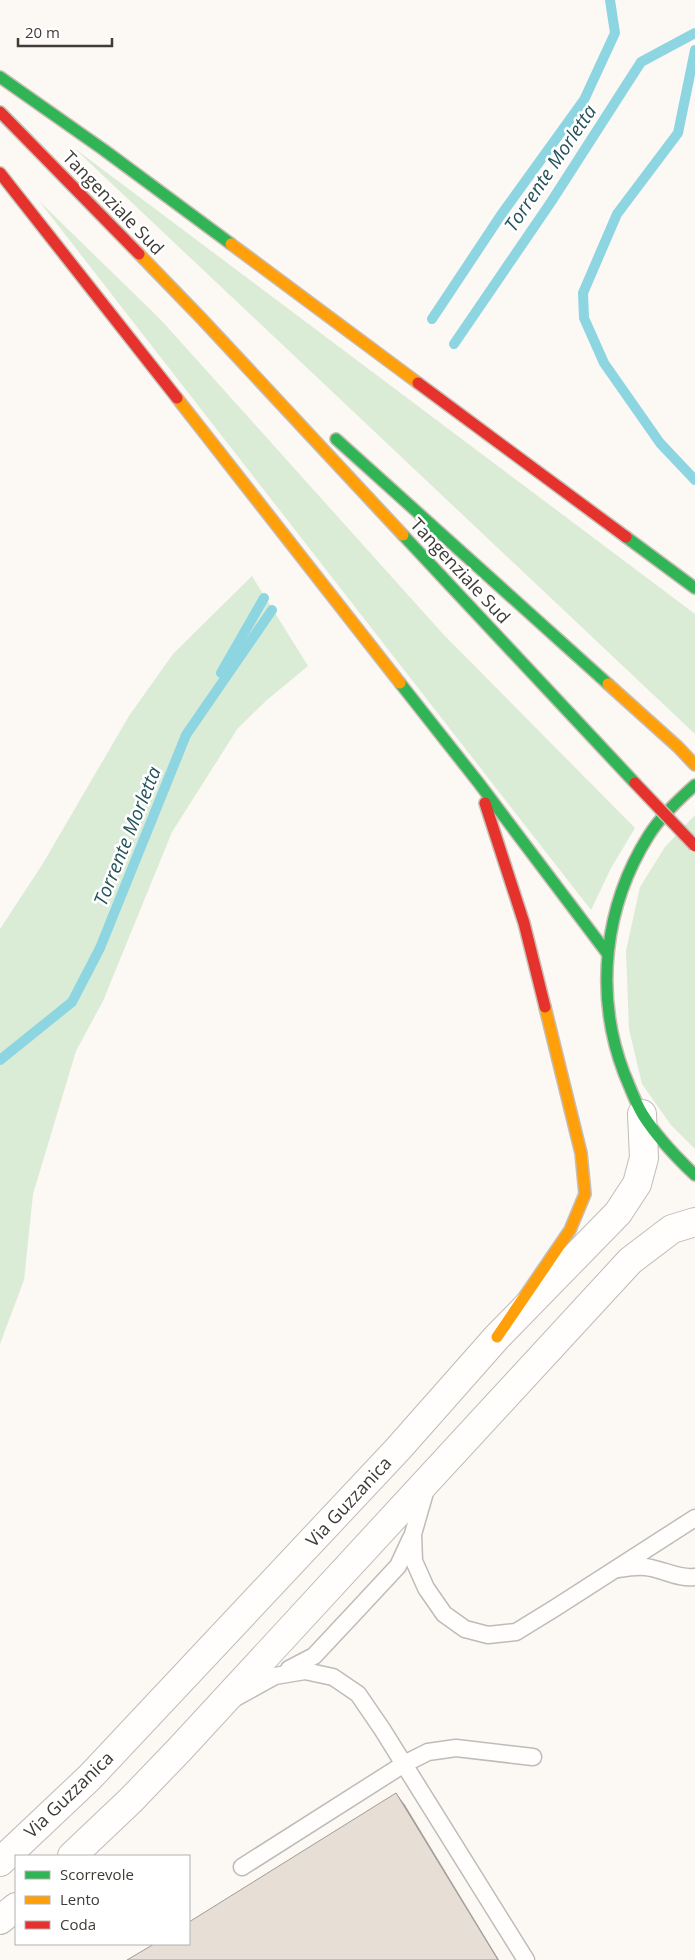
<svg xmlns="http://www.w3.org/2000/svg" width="695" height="1960" viewBox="0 0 695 1960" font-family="'Open Sans',sans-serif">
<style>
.green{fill:#daebd6}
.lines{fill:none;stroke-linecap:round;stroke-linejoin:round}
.stream{stroke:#8ed5e2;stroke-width:10}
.lane-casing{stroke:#bfbcb8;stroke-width:19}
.street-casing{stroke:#bfbcb8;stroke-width:30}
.fast-casing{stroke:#c7bdb4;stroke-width:14}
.slow-casing{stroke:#c7bdb4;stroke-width:14}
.jam-casing{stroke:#c7bdb4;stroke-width:14}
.lane{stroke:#fffefd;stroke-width:16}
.street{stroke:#fffefd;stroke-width:28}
.fast{stroke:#30b455;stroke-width:11}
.slow{stroke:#ff9f0a;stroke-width:11}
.jam{stroke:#e5322d;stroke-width:11}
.jam-bridge-casing{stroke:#c7bdb4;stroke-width:14;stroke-linecap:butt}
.jam-bridge{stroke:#e5322d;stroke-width:11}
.shaded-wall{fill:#a29b96}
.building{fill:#e7ded6;stroke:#a29b96}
.labels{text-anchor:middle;stroke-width:5;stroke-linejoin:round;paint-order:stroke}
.street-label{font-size:18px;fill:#3f3b36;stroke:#fff}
.water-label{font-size:19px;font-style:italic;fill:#25525b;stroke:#fff}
</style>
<rect width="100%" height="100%" fill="#fcf8f4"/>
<g class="green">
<polygon points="74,148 695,614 695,734"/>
<polygon points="39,201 161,320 443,634 635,828 611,868 591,910"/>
<polygon points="252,576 308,666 268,699 238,728 172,832 103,1001 76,1051 33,1194 24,1280 0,1344 0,929 42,865 129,716 173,654"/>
<polygon points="695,815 695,1149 671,1125 642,1084 629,1029 626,951 640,887 665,847"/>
</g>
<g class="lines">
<g class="stream">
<polyline points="695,50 678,133 617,214 583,293 584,318 604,363 660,443 695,480"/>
<polyline points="432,319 501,215 584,100 615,33 610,0"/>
<polyline points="454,344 551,202 641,62 695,33"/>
<polyline points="221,673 264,598"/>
<polyline points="0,1060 72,1002 100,948 186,735 272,610"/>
</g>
<defs>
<g id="lane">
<polyline points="426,1489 413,1534 414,1561 426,1588 444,1614 465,1629 488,1635 516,1632 555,1608 695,1518"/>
<path d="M619,1569C630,1567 641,1565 651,1568C666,1571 680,1579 695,1577"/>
<polyline points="289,1669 314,1656 358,1609 398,1566 411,1538"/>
<polyline points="237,1697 275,1676 305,1671 333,1677 358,1694 382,1729 526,1960"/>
<polyline points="242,1867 404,1764 428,1752 456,1748 533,1757"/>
</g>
<g id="street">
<polyline points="72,1856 131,1800 180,1749 630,1261 672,1229 695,1222"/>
<polyline points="0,1862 90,1777 398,1449 497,1337 618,1213 637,1184 644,1158 642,1114"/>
<polyline points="0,1920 16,1907"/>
</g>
<g id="fast">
<polyline points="0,77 104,150 231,244"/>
<polyline points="336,439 608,684"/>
<polyline points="403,535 635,783"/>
<polyline points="626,537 695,588"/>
<polyline points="400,683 478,782 607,953"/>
<path d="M695,785C678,800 661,816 649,835C604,906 594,994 624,1073C630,1087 635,1102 643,1115C657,1137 676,1157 695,1175"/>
</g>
<g id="slow">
<polyline points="231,244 418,383"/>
<polyline points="139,254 201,318 403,535"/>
<polyline points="177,398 400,683"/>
<polyline points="608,684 678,747 695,765"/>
<polyline points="497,1337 570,1230 585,1194 581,1153 545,1007"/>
</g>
<g id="jam">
<polyline points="0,112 139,254"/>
<polyline points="0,173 177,398"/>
<polyline points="418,383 626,537"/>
<polyline points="485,803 524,923 545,1007"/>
</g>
</defs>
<use href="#lane" class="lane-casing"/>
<use href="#street" class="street-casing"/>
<use href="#fast" class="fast-casing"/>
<use href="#slow" class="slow-casing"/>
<use href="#jam" class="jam-casing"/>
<use href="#lane" class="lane"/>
<use href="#street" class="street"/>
<use href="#fast" class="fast"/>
<use href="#slow" class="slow"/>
<use href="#jam" class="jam"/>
<defs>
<polyline id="jam-bridge" points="635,783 695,846"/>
</defs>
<use href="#jam-bridge" class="jam-bridge-casing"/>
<use href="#jam-bridge" class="jam-bridge"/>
</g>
<polygon class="shaded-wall" points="396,1793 405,1805 499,1960 498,1960"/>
<polygon class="building" points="396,1793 498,1960 127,1960 154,1944 189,1944 189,1922"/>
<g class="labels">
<g class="street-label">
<text transform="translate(113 203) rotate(46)" y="6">Tangenziale Sud</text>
<text transform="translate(460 571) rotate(47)" y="6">Tangenziale Sud</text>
<text transform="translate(349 1502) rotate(-47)" y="6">Via Guzzanica</text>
<text transform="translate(69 1795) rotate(-44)" y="6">Via Guzzanica</text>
</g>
<g class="water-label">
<text transform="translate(550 168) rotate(-56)" y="7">Torrente Morletta</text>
<text transform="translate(127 836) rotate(-68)" y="7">Torrente Morletta</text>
</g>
</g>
<rect x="15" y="1855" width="175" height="90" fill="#ffffff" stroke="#b2b1af"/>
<rect x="25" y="1871" width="25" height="8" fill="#30b455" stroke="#b2b1af"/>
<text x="60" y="1880" font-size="15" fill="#3f3b36">Scorrevole</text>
<rect x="25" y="1896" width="25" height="8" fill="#ff9f0a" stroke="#b2b1af"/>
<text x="60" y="1905" font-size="15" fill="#3f3b36">Lento</text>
<rect x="25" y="1921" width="25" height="8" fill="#e5322d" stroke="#b2b1af"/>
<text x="60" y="1930" font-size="15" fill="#3f3b36">Coda</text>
<path d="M18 38v8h94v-8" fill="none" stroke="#3f3b36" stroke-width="2.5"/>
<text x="25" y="38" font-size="15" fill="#3f3b36" stroke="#ffffff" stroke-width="4" paint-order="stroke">20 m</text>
</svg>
